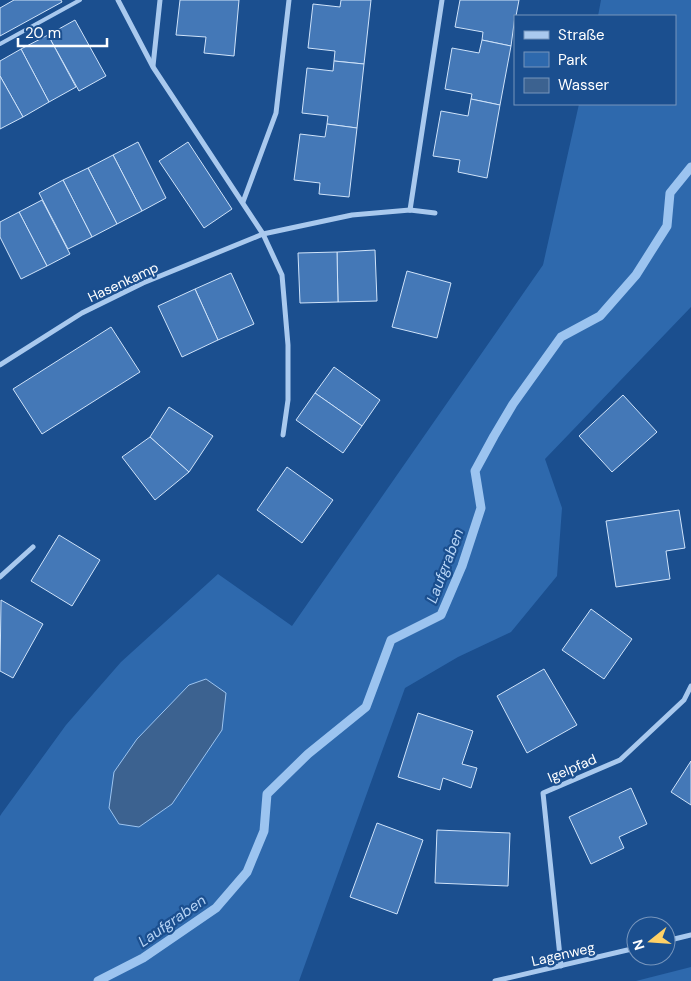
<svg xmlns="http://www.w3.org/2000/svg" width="691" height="981" viewBox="0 0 691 981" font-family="'DM Sans',sans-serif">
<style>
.green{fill:#2e69ad}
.water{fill:#3c6290;stroke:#9cc4f0}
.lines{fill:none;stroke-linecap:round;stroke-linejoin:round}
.stream{stroke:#9cc4f0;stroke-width:9}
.building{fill:#4478b7;stroke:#cfe3fa}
.lane{stroke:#a9c9ee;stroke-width:4}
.street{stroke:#a9c9ee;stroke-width:5}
.labels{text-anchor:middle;stroke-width:4.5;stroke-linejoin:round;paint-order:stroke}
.street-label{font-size:14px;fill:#fff;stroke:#1b4f8f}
.water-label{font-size:15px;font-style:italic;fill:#b5d3f5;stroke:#1b4f8f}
</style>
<rect width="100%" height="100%" fill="#1b4f8f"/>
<g class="green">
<polygon points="601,0 691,0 691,307 545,459 562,508 557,576 511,632 458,657 405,688 299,981 0,981 0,816 2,813 66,725 121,662 218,574 292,626 543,265 579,104 675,104 675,16 598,16"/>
<polygon points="691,967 691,981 636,981"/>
</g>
<polygon class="water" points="206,679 226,693 222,730 172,804 139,827 119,824 109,808 114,772 137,739 189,685"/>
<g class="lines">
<polyline class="stream" points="98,981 143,958 216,908 247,872 264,831 267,794 308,754 366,707 391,640 441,615 462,566 481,508 475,471 494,436 513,404 561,337 600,316 636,275 667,226 670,193 691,167"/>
</g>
<g class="building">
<polygon points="14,0 61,0 62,2 0,36 0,8"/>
<polygon points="180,0 239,0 234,56 204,53 206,37 176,35"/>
<polygon points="341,0 371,0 364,64 334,61 335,51 308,48 313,4 340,7"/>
<polygon points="460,0 519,0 516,16 515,16 511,46 482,40 483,32 455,27"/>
<polygon points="75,20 106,76 79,91 48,35"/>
<polygon points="48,35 76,87 49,102 21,49"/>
<polygon points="482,40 511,46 500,105 471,99 472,94 445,89 452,48 479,53"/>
<polygon points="21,49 49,102 23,117 0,76 0,61"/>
<polygon points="334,61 364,64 357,128 327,124 328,116 302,113 307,68 333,71"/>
<polygon points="0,76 23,117 0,129"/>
<polygon points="471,99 500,105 487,178 458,172 460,160 433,156 441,111 468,116"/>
<polygon points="327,124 357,128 349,197 319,194 320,183 294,180 300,134 325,137"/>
<polygon points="138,142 166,198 142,211 113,155"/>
<polygon points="188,142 232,209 204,228 159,161"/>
<polygon points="113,155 142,211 117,224 88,168"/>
<polygon points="88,168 117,224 92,237 63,180"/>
<polygon points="63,180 92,237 68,249 39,193"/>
<polygon points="42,200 70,254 47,266 19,212"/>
<polygon points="19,212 47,266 21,279 0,237 0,222"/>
<polygon points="375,250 377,301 338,302 337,252"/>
<polygon points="337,252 338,302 300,303 298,253"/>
<polygon points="407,271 451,283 437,338 392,327"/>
<polygon points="231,273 254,324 218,340 195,289"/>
<polygon points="195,289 218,340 182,357 158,306"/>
<polygon points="111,327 140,372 42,434 13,389"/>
<polygon points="334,367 380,400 362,426 315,393"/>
<polygon points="315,393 362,426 343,453 296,420"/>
<polygon points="623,395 657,432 612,472 579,436"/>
<polygon points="169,407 213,436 189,472 150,437"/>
<polygon points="150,437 189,472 155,500 122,457"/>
<polygon points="287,467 333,500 302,543 257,510"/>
<polygon points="679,510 685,548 666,551 670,579 616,587 606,521"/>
<polygon points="59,535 100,560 72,606 31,581"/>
<polygon points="1,600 43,624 13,678 0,671"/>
<polygon points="591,609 632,639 604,679 562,650"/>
<polygon points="544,669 577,725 527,753 497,696"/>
<polygon points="418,713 473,731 462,764 477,768 471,788 443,778 440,790 398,777"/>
<polygon points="691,761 691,805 671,792"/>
<polygon points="631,788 647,824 619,837 624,848 591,864 569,817"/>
<polygon points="377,823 423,840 397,914 350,897"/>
<polygon points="437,830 510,833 508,886 435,883"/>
</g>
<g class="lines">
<polyline class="lane" points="0,44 80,0"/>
<g class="street">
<polyline points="118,0 153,67 263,234 282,275 288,345 288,400 283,435"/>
<polyline points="153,66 160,0"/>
<polyline points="243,202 276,113 289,0"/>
<polyline points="410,210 442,0"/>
<polyline points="0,365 82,313 143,283 263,234 352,215 410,210 435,213"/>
<polyline points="0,577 33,547"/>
<polyline points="666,941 691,935"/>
<polyline points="561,966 543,793 620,760 684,700 691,686"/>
<polyline points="495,981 636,948"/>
</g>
</g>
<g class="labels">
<g class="street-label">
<text transform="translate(123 282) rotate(-25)" y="5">Hasenkamp</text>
<text transform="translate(572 768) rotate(-23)" y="5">Igelpfad</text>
<text transform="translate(563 954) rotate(-13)" y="5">Lagenweg</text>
</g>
<g class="water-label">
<text transform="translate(445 566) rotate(-69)" y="5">Laufgraben</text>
<text transform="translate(172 921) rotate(-35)" y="5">Laufgraben</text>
</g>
</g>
<rect x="514" y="15" width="162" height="90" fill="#1b4f8f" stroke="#7695bc"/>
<rect x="524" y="31" width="25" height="8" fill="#a9c9ee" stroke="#7695bc"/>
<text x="558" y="40" font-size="15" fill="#ffffff">Straße</text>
<rect x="524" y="52" width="25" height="15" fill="#2e69ad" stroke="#7695bc"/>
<text x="558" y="65" font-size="15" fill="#ffffff">Park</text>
<rect x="524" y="78" width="25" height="15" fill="#3c6290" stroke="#7695bc"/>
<text x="558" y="90" font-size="15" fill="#ffffff">Wasser</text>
<g transform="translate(651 941) rotate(253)"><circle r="24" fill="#1b4f8f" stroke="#7695bc"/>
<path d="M0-4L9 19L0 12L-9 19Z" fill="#ffd166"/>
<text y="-8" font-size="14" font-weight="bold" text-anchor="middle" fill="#ffffff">N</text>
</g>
<path d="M18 38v8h89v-8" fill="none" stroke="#ffffff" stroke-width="2.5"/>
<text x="25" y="38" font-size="15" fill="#ffffff" stroke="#1b4f8f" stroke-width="4" paint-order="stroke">20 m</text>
</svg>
